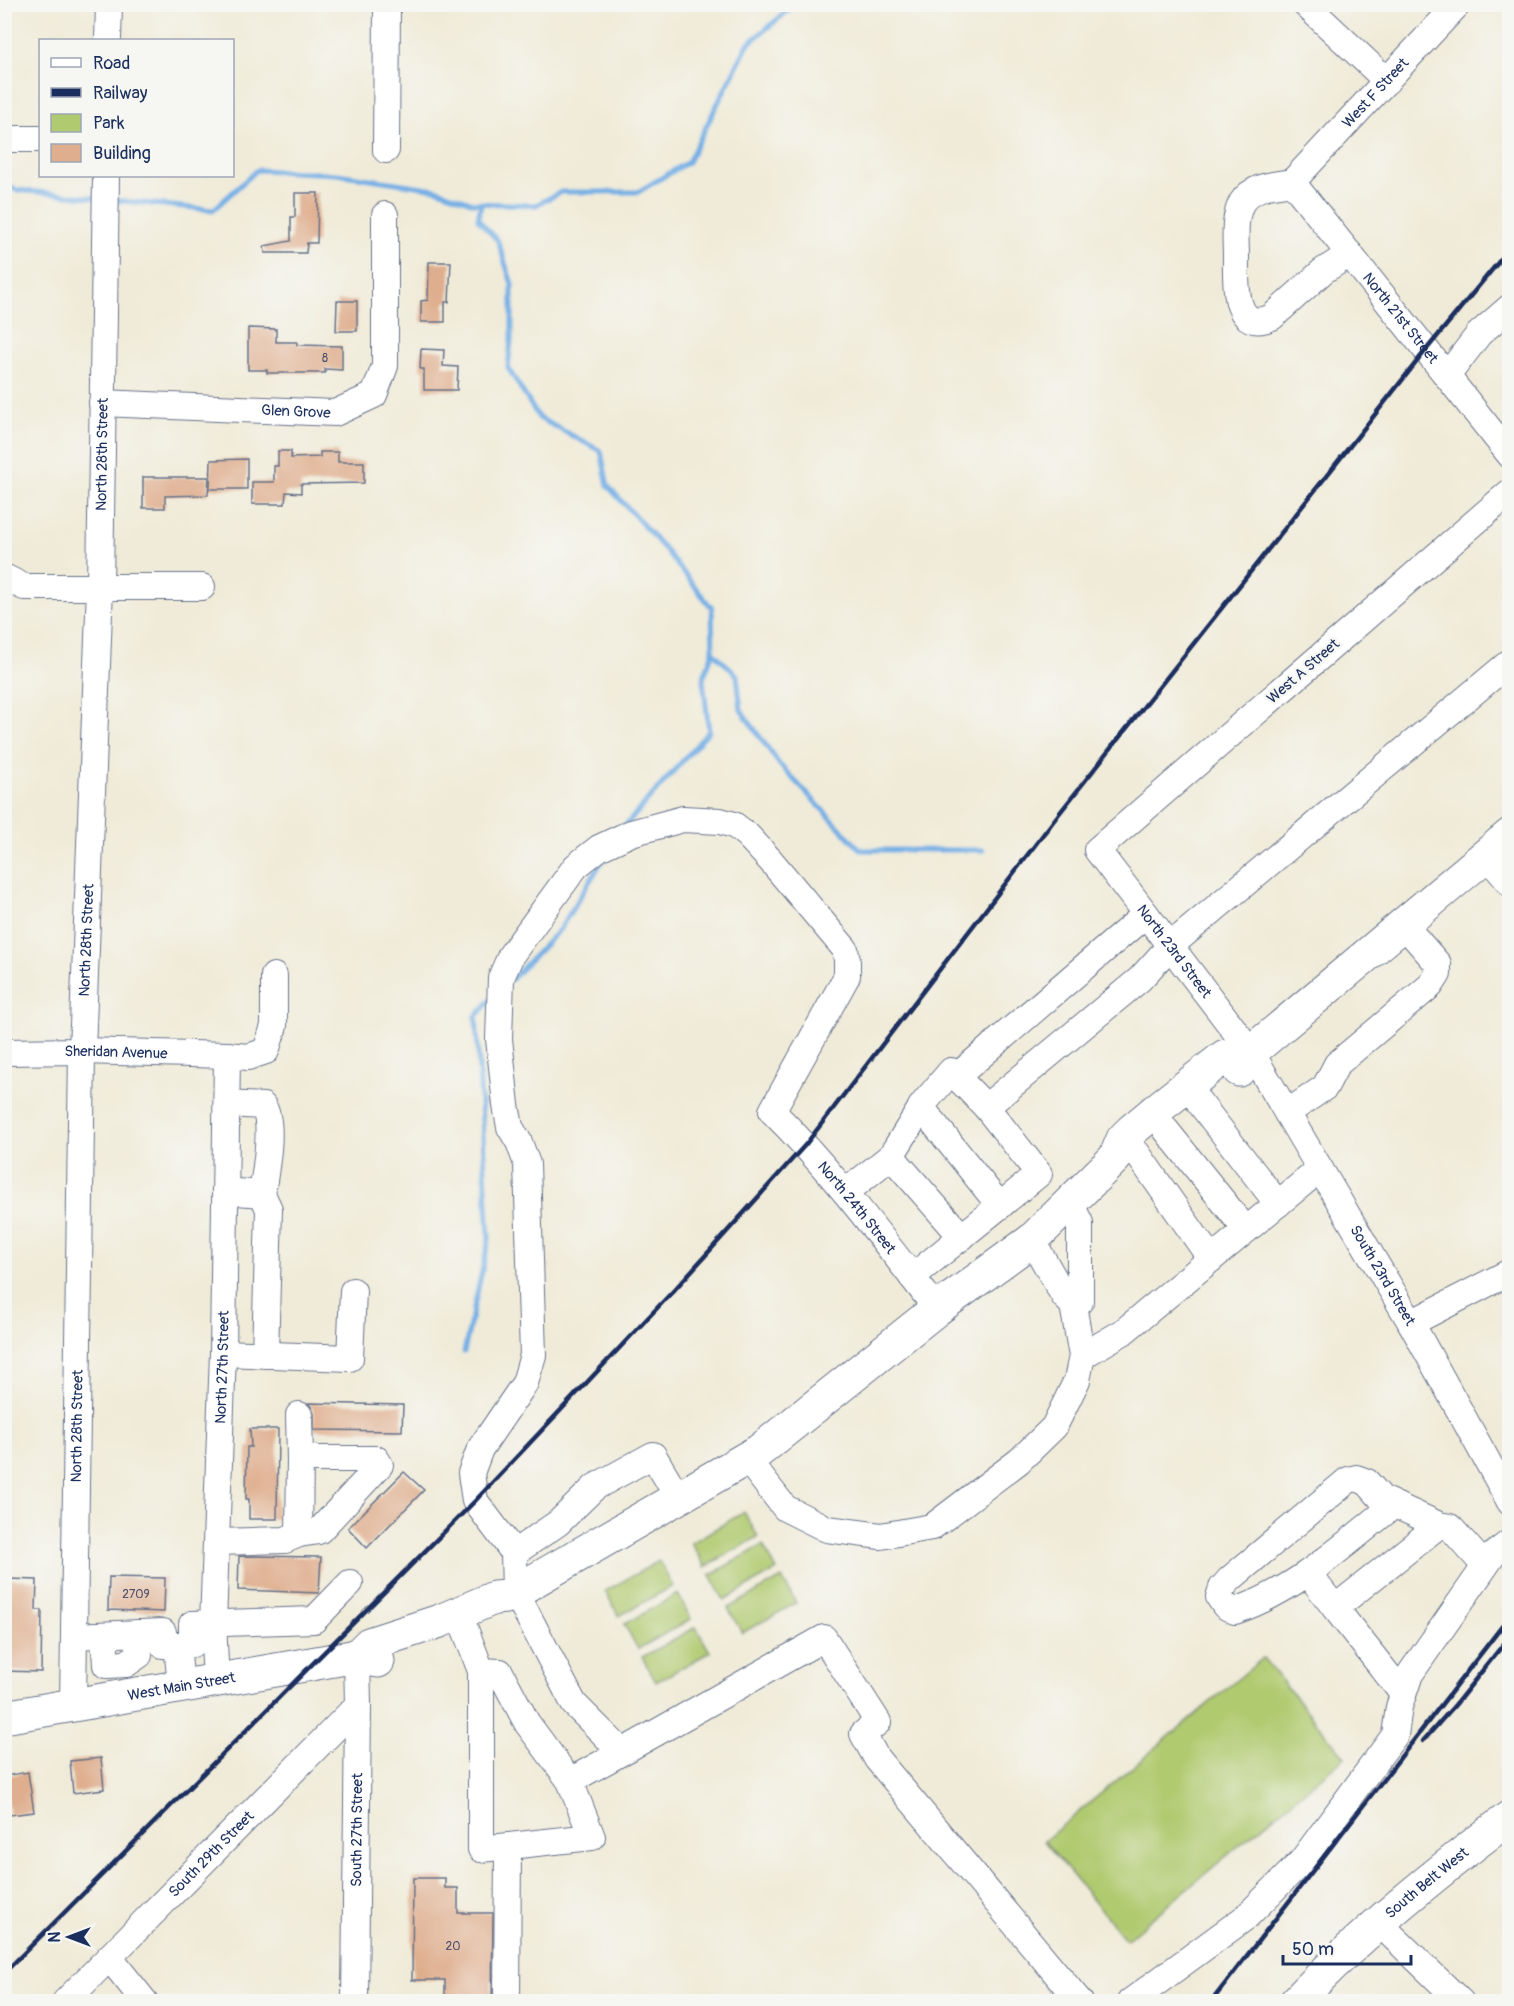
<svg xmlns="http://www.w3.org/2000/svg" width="1514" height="2006" viewBox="0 0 1514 2006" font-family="Pangolin,sans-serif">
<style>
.green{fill:#b0ca6f;stroke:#667c66;stroke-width:1.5}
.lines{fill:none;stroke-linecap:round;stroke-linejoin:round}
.stream{stroke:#74afe5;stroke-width:5}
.building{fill:#dfae8e}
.minor-casing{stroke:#667189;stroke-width:28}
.major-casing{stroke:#667189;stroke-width:35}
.minor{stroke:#fff;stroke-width:26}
.major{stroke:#fff;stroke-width:33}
.rail{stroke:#1b2f5e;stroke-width:4.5}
.labels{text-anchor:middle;stroke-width:5;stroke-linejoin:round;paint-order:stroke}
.number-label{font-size:12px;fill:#4c4f6a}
.street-label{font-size:15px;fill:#1b2f5e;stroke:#f6f6f2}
</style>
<rect width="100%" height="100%" fill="#f6f6f2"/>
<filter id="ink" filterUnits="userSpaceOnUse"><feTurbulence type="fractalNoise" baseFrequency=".0167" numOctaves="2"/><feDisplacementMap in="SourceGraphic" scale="12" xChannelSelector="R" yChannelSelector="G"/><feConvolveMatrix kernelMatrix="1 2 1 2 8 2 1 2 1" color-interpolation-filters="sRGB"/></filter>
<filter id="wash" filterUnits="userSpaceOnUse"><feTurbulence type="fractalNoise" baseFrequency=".008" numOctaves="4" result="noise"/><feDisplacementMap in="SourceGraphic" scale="24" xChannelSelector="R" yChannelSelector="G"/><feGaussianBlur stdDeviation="1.35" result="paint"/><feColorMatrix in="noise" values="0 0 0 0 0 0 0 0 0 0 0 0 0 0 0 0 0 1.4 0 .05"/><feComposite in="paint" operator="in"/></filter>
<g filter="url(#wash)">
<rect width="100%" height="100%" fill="#f0ebd8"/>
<g class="green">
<polygon points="744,1512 758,1537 705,1567 691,1543"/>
<polygon points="763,1545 777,1570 724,1600 710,1575"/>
<polygon points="659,1561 673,1586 619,1616 605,1591"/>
<polygon points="782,1578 796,1603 742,1633 728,1608"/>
<polygon points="678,1594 691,1619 638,1649 624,1624"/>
<polygon points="696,1627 710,1652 656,1682 642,1657"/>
<polygon points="1263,1658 1345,1757 1126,1940 1044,1841"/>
</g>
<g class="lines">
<g class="stream">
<polyline points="4,185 17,190 98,198"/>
<polyline points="113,200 213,210 257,170 337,174 436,189 473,203 536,205 561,192 638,192 688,162 748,44 796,4"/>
<polyline points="481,203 478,219 498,241 512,284 512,332 508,368 539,418 601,451 608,486 662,546 712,608 713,652 737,675 741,710 779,764 861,850 983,850"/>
<polyline points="626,825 709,731 703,679 713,652"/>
<polyline points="512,979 560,929 606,855"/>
<polyline points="464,1352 489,1239 476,1016 491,1000"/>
</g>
</g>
<g id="blocks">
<g class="building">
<polygon points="295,193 318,193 317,243 307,243 306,253 265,253 264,246 291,241 291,217 295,217"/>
<polygon points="429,262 451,262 449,302 445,302 445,322 421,322 421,301 428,300"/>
<polygon points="337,301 357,301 357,331 336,331"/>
<polygon points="248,328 276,329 276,342 297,342 297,345 342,346 342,370 325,369 325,373 267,373 267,370 248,370"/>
<polygon points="421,349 444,350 443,366 458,367 457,390 424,390 424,369 420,369"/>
<polygon points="278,451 291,451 291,458 320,457 320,452 338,452 338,462 364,462 364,483 301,484 301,493 286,492 285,504 252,504 252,482 274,482 274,466 278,466"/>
<polygon points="247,459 247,489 210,489 211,460"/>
<polygon points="143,477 209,477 208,495 165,496 165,508 143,508"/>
<polygon points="308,1403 403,1405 402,1431 314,1430 314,1414 312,1408"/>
<polygon points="250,1429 278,1429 277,1519 249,1519 249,1499 246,1499 247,1447 251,1447"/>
<polygon points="404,1472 424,1490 367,1548 348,1528"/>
<polygon points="239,1556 321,1557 319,1593 238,1590"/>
<polygon points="109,1577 165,1578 164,1612 108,1610"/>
<polygon points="9,1579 37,1580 36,1610 42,1610 41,1672 4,1671 4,1609 8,1610"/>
<polygon points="101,1758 104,1789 73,1793 70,1761"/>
<polygon points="28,1772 34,1812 10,1815 4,1776"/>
<polygon points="413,1878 445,1878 445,1888 458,1888 458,1913 493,1913 492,2001 445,2001 445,1980 412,1980"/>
</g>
</g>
</g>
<g filter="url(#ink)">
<use href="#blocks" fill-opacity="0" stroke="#667189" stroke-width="1.5"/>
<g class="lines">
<defs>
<g id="minor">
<polyline points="1305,4 1387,81"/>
<polyline points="108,40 109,4"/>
<polyline points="4,139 40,139"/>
<polyline points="386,150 387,4"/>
<path id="s1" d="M1292,182L1510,455"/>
<path d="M1292,182C1275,185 1253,185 1242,202C1233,218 1236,240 1236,257C1236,280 1232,335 1272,317L1323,271L1350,254"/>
<path id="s2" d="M1292,182L1458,4"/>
<polyline points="1447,376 1479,334 1510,307"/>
<path id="s3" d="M102,403L335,413L374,395L385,366V215"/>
<path id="s4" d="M1510,492L1097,850L1251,1052L1411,1323L1510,1502"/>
<polyline points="4,577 24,587 202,587"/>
<polyline points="1486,855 1510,883"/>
<path id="s5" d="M4,1052L82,1051L227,1055L248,1057L266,1051L274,1026V976"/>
<polyline points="956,1077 1146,914"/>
<polyline points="1199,1102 1278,1204"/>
<path d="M227,1104L263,1106C275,1124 265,1172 262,1194"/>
<polyline points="921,1107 1000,1206"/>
<polyline points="1287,1113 1325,1087 1337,1064 1431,985 1438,974 1438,964 1403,924"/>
<polyline points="1166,1130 1246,1230"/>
<polyline points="1137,1153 1211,1259"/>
<polyline points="891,1156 962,1237"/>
<polyline points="225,1191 262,1194 269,1209 265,1355"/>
<polyline points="846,1192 891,1156 924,1103 951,1071 986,1107 1140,979 1170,946 1510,662"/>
<polyline points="1070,1202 1080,1223 1080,1301 1073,1305"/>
<polyline points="912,1277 1039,1174 986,1107"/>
<polyline points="1411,1323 1510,1272"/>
<polyline points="223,1353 350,1358 353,1291"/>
<polyline points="1082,1356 1123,1332 1320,1169"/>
<polyline points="746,1458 785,1508 827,1529 881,1536 932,1527 1019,1461 1054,1427 1077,1380 1082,1356 1073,1305 1064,1296 1032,1240"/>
<polyline points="678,1497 653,1455 595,1487 558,1523 514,1553 515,1591 574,1704 622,1752 824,1638 878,1722 863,1734 877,1759 1080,2002"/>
<path d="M1394,1505C1345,1544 1295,1591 1235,1611L1225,1606L1219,1597L1222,1588L1230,1579L1348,1480L1356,1478L1367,1482L1382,1499L1439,1525"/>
<polyline points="299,1534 300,1459"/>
<polyline points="217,1542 285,1540 299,1534 319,1531 380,1465 376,1459 300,1459 299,1415"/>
<path id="s6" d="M514,1553L475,1501L471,1473L480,1449L525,1383L533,1355L527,1164L519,1142L510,1127L506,1105L499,1039L501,978L511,955L576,866L599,848L631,833L683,819L720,821L734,825L747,835L771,861L845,949L847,960V976L772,1111C833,1172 884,1241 937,1309"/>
<polyline points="1308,1573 1335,1608"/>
<polyline points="465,1629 481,1671 481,1849 592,1837 570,1781 527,1723 500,1672 481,1671"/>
<polyline points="104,1635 106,1665 126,1664 139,1655 138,1633"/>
<polyline points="74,1636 163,1632 163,1645 177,1645 181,1686"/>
<polyline points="177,1645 192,1644 192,1624 314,1620 350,1583"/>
<path id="s7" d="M216,1681L213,1624L223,1353L227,1055"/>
<polyline points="1403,1694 1335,1608 1439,1525 1450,1527 1485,1566"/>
<path id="s8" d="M73,1705L82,1051L100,587L106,176"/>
<polyline points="570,1781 622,1752"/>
<polyline points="1379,1923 1461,2002"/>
<polyline points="109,1957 145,2002"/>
<path id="s9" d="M65,2002L358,1705"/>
<path id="s10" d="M355,2002L358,1705L357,1656"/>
<polyline points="507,2002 508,1846"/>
<polyline points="1130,2002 1246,1917 1301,1862 1395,1735 1399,1707 1410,1674 1493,1555 1510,1542"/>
</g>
<g id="major">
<polyline points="1239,1070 1251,1052 1510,835"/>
<polyline points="357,1656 369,1644 440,1621 494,1598 506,1597 759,1451 937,1309 1032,1240 1115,1158 1123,1139 1131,1131 1161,1106 1225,1056 1251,1052"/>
<path id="s11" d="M4,1717L357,1656L378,1661"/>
<path id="s12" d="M1296,2002C1359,1935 1436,1873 1510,1817"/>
</g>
</defs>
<use href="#minor" class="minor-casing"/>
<use href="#major" class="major-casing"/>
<use href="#minor" class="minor"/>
<use href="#major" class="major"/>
<g class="rail">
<polyline points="1423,1741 1455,1705 1510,1636"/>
<polyline points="4,1973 475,1501 676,1288 806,1144 1058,815 1426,350 1510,248"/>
<polyline points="1211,2002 1510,1616"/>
</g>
</g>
</g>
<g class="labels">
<g class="number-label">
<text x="325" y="362">8</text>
<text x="136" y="1598">2709</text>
<text x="453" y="1950">20</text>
</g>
<g class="street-label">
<text dy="5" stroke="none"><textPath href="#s2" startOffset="122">West F Street</textPath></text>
<text dy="5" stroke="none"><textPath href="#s1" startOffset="174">North 21st Street</textPath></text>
<text dy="5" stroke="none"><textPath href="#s3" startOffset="194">Glen Grove</textPath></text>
<text dy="5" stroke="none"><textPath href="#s8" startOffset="1251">North 28th Street</textPath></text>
<text transform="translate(1303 671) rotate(-41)" y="5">West A Street</text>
<text dy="5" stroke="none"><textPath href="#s8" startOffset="765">North 28th Street</textPath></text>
<text dy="5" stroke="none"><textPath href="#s4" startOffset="674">North 23rd Street</textPath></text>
<text dy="5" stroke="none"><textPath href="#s5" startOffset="112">Sheridan Avenue</textPath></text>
<text dy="5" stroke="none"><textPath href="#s6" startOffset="1392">North 24th Street</textPath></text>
<text dy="5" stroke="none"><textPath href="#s4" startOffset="1060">South 23rd Street</textPath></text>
<text dy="5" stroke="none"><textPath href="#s7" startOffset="314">North 27th Street</textPath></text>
<text dy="5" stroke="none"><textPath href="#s8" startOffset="279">North 28th Street</textPath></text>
<text dy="5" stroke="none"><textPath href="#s11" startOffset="180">West Main Street</textPath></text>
<text dy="5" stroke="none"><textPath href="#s10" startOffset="172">South 27th Street</textPath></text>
<text dy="5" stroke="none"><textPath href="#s9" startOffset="208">South 29th Street</textPath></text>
<text dy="5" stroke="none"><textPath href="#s12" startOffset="177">South Belt West</textPath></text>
</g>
</g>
<rect width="1514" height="2006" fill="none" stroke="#f6f6f2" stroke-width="24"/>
<rect x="39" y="39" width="195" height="138" fill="#f6f6f2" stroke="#9ea6b7" stroke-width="1.5"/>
<rect x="51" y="58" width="30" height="9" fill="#ffffff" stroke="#9ea6b7" stroke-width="1.5"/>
<text x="93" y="69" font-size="18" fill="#1b2f5e">Road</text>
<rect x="51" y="88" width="30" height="9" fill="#1b2f5e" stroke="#9ea6b7" stroke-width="1.5"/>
<text x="93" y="99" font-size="18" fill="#1b2f5e">Railway</text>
<rect x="51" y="114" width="30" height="18" fill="#b0ca6f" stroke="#9ea6b7" stroke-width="1.5"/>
<text x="93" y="129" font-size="18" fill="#1b2f5e">Park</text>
<rect x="51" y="144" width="30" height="18" fill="#dfae8e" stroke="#9ea6b7" stroke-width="1.5"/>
<text x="93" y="159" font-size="18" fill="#1b2f5e">Building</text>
<g transform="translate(69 1937) rotate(270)" stroke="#f6f6f2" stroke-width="4.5" paint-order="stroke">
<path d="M0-4.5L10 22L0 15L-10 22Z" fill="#1b2f5e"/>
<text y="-9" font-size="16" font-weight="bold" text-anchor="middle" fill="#1b2f5e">N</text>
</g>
<path d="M1283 1955v9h128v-9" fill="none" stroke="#1b2f5e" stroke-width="3"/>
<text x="1292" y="1955" font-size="18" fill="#1b2f5e" stroke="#f6f6f2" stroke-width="4.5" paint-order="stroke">50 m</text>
</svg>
